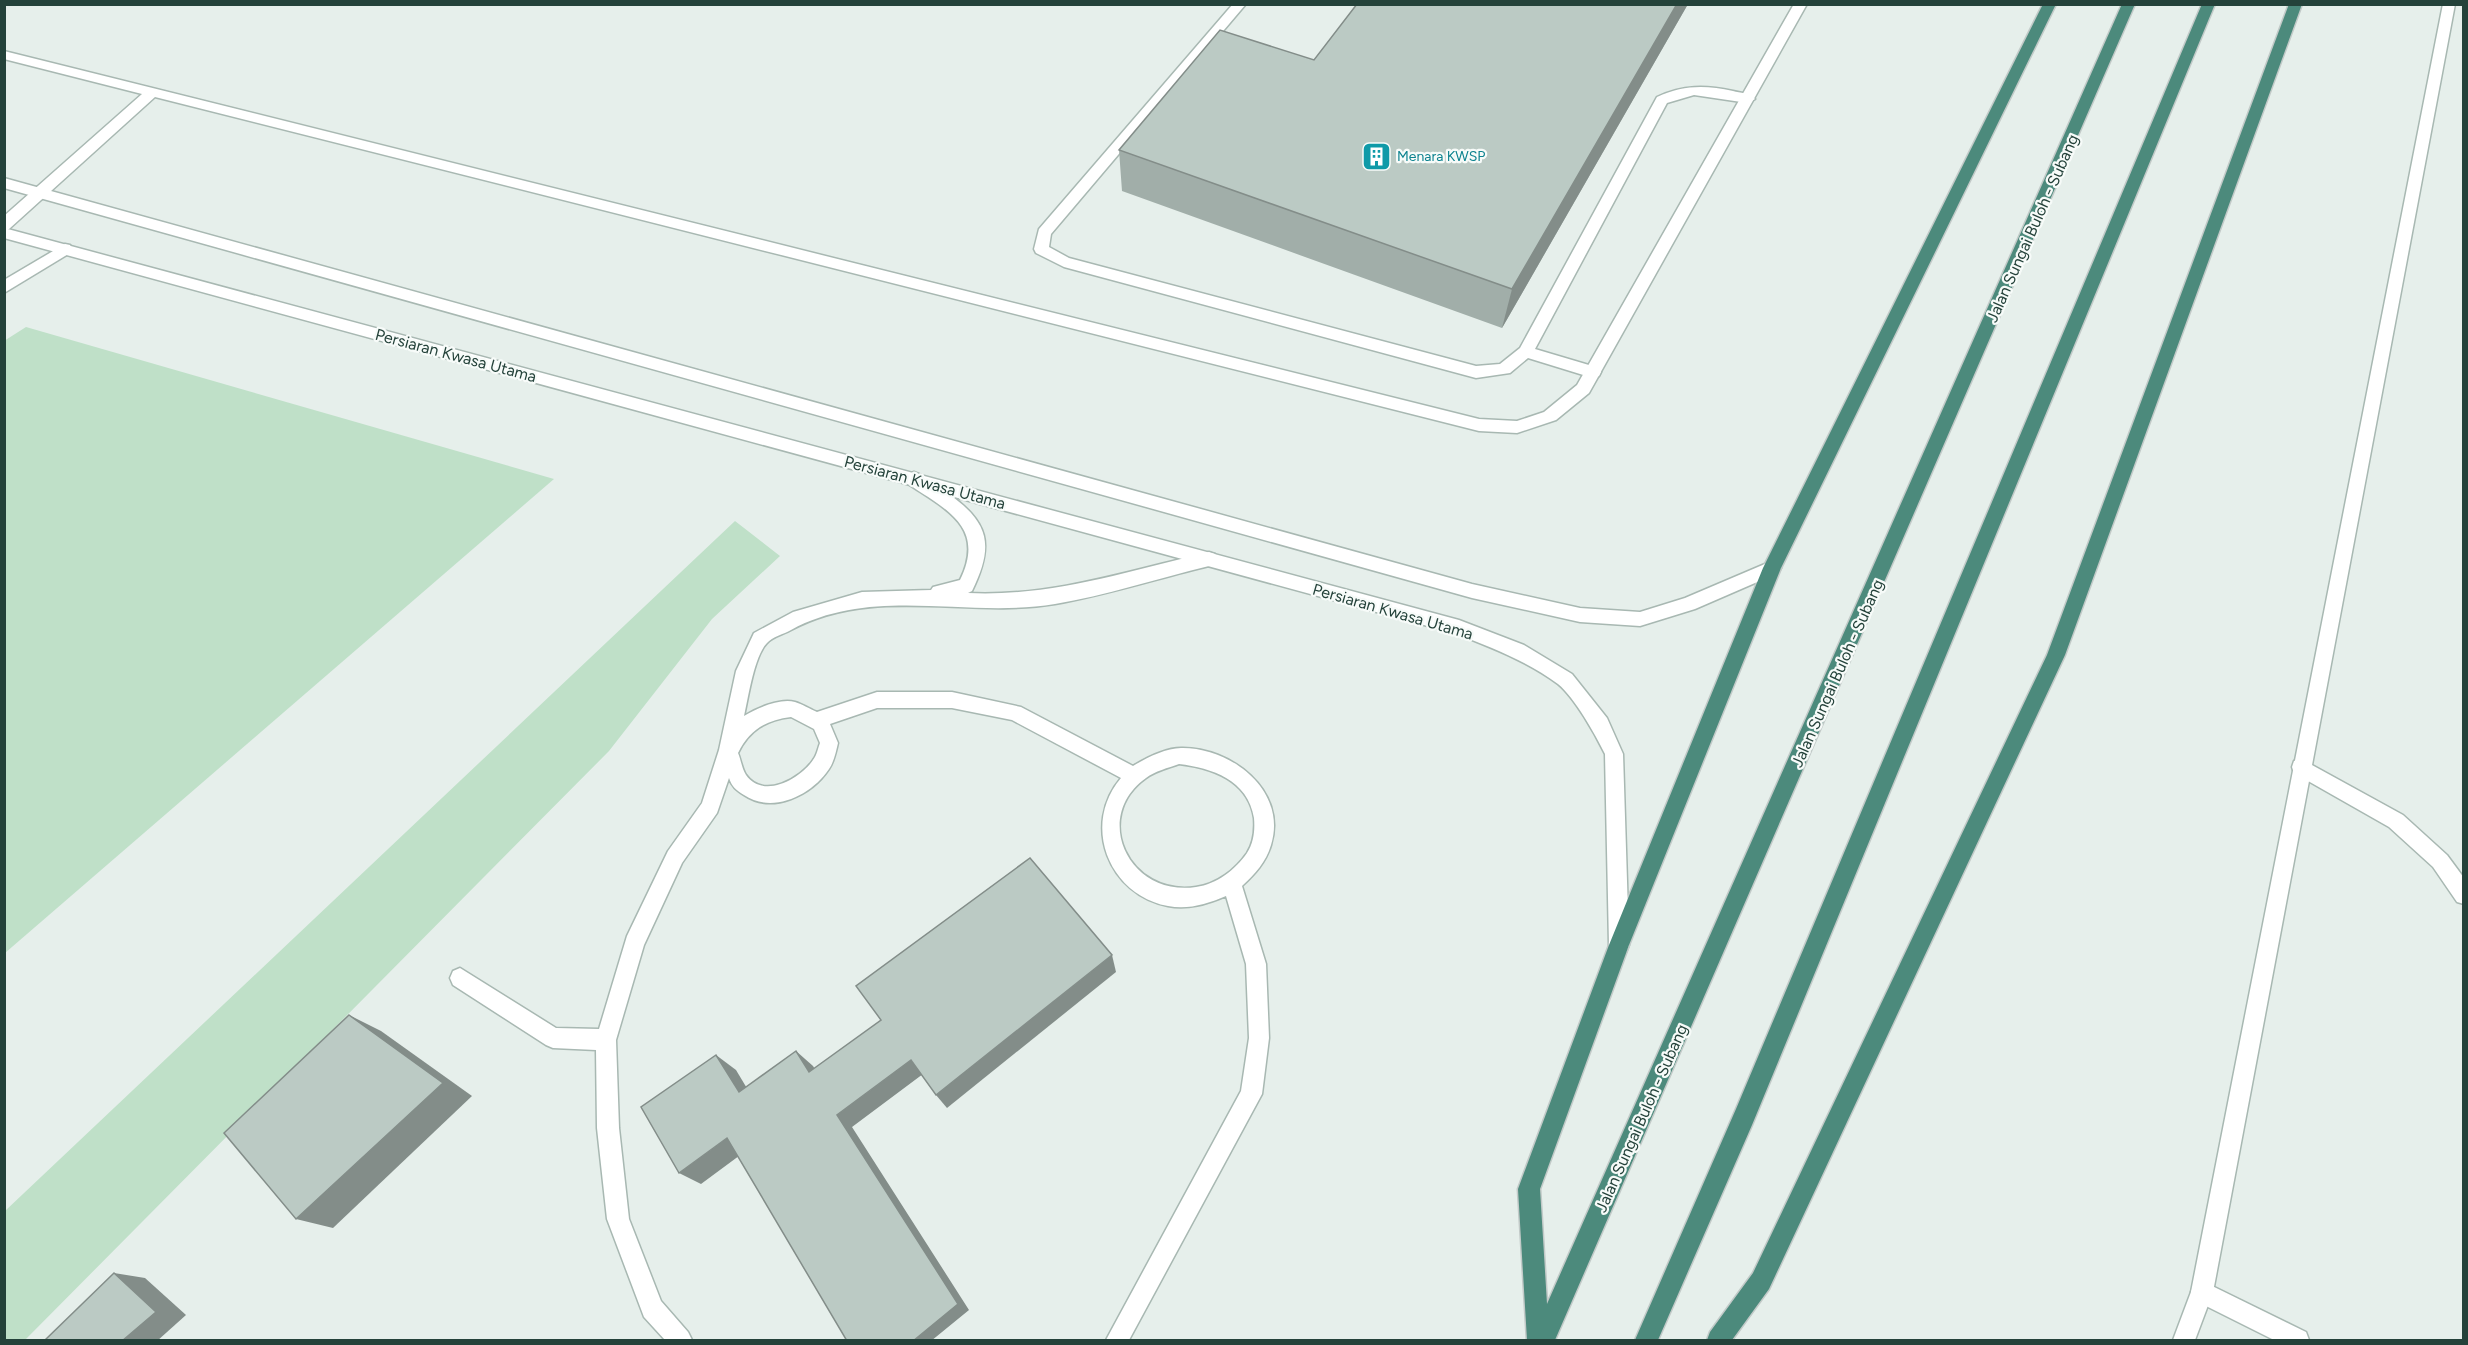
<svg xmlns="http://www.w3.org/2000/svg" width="2468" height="1345" viewBox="0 0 2468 1345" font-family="Figtree,sans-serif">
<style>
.green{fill:#bfe0c8}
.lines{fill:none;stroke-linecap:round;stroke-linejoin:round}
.service-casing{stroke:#a8b8b2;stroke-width:3}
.minor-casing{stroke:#a8b8b2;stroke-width:3}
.tertiary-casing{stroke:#a8b8b2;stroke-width:3}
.trunk-casing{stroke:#c2cac8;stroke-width:3}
.service{fill:#fff;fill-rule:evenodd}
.minor{fill:#fff;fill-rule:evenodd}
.tertiary{fill:#fff;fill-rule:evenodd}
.trunk{fill:#4c8a7c;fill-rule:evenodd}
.wall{fill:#a1aea9}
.shaded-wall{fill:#838d89}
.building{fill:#bbcac4;stroke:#838d89;stroke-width:1.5}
.labels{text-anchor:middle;stroke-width:4.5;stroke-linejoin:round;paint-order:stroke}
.far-culture-label{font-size:14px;fill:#0d838f;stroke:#f7fbf9;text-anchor:start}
.street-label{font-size:16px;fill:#24423a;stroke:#f7fbf9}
</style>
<rect width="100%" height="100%" fill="#e6efeb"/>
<g class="green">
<polygon points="26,327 554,479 5,953 4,341"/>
<polygon points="735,521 780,556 712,619 609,751 25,1340 5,1340 5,1211"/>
</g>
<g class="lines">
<defs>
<g id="service">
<path d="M1233,4H1246L1051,234L1049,247L1069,258L1476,366L1500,364L1520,348L1657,97C1683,85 1705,85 1733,91C1740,93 1750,93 1755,99L1748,103L1694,95L1667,103L1535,349L1599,368L1601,372L1599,376L1593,378L1528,358L1510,373L1476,378L1064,267L1036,253L1034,249L1039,229Z"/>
<path d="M914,472C926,476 936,485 946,492C989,522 995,544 972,591L968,593C1051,597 1129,571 1209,552L1215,554L1218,559L1215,564L1209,566C1159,578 1104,596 1055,604C966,619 874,585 791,630C784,634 772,637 767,643C754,656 748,699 744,716C757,708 780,698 795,702C802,704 810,709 817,712L877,692H952L1021,707L1133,766C1146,758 1166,748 1181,748C1230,747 1288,790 1271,845C1266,862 1255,874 1242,886L1266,964L1269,1038L1262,1094L1129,1340H1106L1241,1091L1249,1038L1246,964L1226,896C1207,904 1188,910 1168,906C1109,895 1081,825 1121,778L1012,720L952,708H877L830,724L838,743C836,751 834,762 829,769C811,796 772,814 744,795C736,790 732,787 729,778L717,813L682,863L644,945L616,1040L619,1128L629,1219L661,1301L688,1332L692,1340H665L644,1317L607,1219L597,1128L596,1050L553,1048L546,1045L453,985L450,978L453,971L460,968L556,1028L599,1029L627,936L668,851L702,803L719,750L736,671L754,633L793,612L862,592L931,590L933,587L960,580C986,527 947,510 908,484L906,479L908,474ZM791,717L814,729L820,743C818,748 817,755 813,760C801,778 764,800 746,775C742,769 741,760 738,753C749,730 766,720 791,717ZM1179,764C1212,768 1248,780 1254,818C1255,830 1254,842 1247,853C1235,870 1217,884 1196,887C1129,897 1091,817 1146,778C1155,771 1168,768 1179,764Z"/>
<polygon points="2301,759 2403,815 2447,855 2464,878 2464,904 2457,902 2433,867 2389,827 2294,773 2292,767 2294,761"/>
<polygon points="2202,1281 2306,1332 2309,1340 2274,1340 2194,1300 2191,1292 2194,1284"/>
</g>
<g id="minor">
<polygon points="1794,4 1807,4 1589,393 1556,420 1517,433 1479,431 155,97 9,229 4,230 4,216 142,94 4,59 4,51 1479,419 1517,421 1544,412 1577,385"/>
<polygon points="2443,4 2455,4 2213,1292 2195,1340 2173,1340 2191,1292"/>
<polygon points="65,244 70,245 72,249 70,253 4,293 4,280"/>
</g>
<g id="tertiary">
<polygon points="4,178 1472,584 1580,608 1640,612 1685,598 1772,561 1778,563 1781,568 1778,573 1695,609 1640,626 1580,622 1472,598 4,188"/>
<path d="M4,228L1459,620L1524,645L1572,674L1607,718L1623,754L1629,945L1626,952L1619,955L1612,952L1609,945L1605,754C1595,734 1575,698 1558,684C1527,661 1492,648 1457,634L4,238Z"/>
</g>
<g id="trunk">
<polygon points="2043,4 2056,4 1781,568 1629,945 1540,1189 1547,1304 2122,4 2135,4 1555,1340 1527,1340 1518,1189 1609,945 1763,568"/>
<polygon points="2202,4 2215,4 1752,1125 1658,1340 1635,1340 1736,1109"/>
<polygon points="2289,4 2302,4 2065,655 1769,1289 1732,1340 1707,1340 1710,1332 1753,1273 2047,655"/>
</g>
</defs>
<use href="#service" class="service-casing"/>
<use href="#minor" class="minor-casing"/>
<use href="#tertiary" class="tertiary-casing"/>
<use href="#trunk" class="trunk-casing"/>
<use href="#service" class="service"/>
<use href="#minor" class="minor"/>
<use href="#tertiary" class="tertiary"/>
<use href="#trunk" class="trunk"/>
</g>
<polygon class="wall" points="1357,4 1688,4 1502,328 1122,191 1119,150 1314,60"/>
<g class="shaded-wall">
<polygon points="1677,4 1688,4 1502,328 1512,289"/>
<polygon points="1112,955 1116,972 947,1108 936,1095"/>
<polygon points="349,1015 381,1031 472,1096 333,1228 296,1219"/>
<polygon points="796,1051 813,1066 825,1086 809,1072"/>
<polygon points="716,1055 736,1070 757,1105 739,1092"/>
<polygon points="911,1060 923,1074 852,1127 969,1310 931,1341 913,1341 837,1115"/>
<polygon points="727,1138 747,1150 701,1184 679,1173"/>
<polygon points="114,1273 145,1278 186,1315 157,1341 122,1341"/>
</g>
<g class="building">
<polygon points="1357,4 1677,4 1512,289 1119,150 1220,30 1314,60"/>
<polygon points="1030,858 1112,955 936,1095 911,1060 837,1115 958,1304 913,1341 847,1341 727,1138 679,1173 641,1107 716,1055 739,1092 796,1051 809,1072 881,1020 856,986"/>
<polygon points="349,1015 443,1083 296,1219 224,1133"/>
<polygon points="114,1273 156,1312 122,1341 44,1341"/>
</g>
<defs>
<symbol id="building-square" viewBox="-11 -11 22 22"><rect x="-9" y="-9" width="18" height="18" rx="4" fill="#0f9aa8" stroke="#f7fbf9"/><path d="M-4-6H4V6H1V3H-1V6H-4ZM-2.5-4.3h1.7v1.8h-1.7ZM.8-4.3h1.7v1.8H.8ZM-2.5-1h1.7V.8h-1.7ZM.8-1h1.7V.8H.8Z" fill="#fff"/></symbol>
</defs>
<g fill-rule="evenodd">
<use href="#building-square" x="1360" y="140" width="33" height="33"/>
</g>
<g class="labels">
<g class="far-culture-label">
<text x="1397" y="161">Menara KWSP</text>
</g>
<g class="street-label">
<text transform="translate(2032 228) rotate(-66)" y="6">Jalan Sungai Buloh - Subang</text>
<text transform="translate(456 355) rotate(15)" y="6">Persiaran Kwasa Utama</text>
<text transform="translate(925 482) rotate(15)" y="6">Persiaran Kwasa Utama</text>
<text transform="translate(1393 611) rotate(16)" y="6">Persiaran Kwasa Utama</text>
<text transform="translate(1837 673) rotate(-66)" y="6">Jalan Sungai Buloh - Subang</text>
<text transform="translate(1641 1118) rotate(-66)" y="6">Jalan Sungai Buloh - Subang</text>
</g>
</g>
<rect width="2468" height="1345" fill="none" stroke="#24423a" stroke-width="12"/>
</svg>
